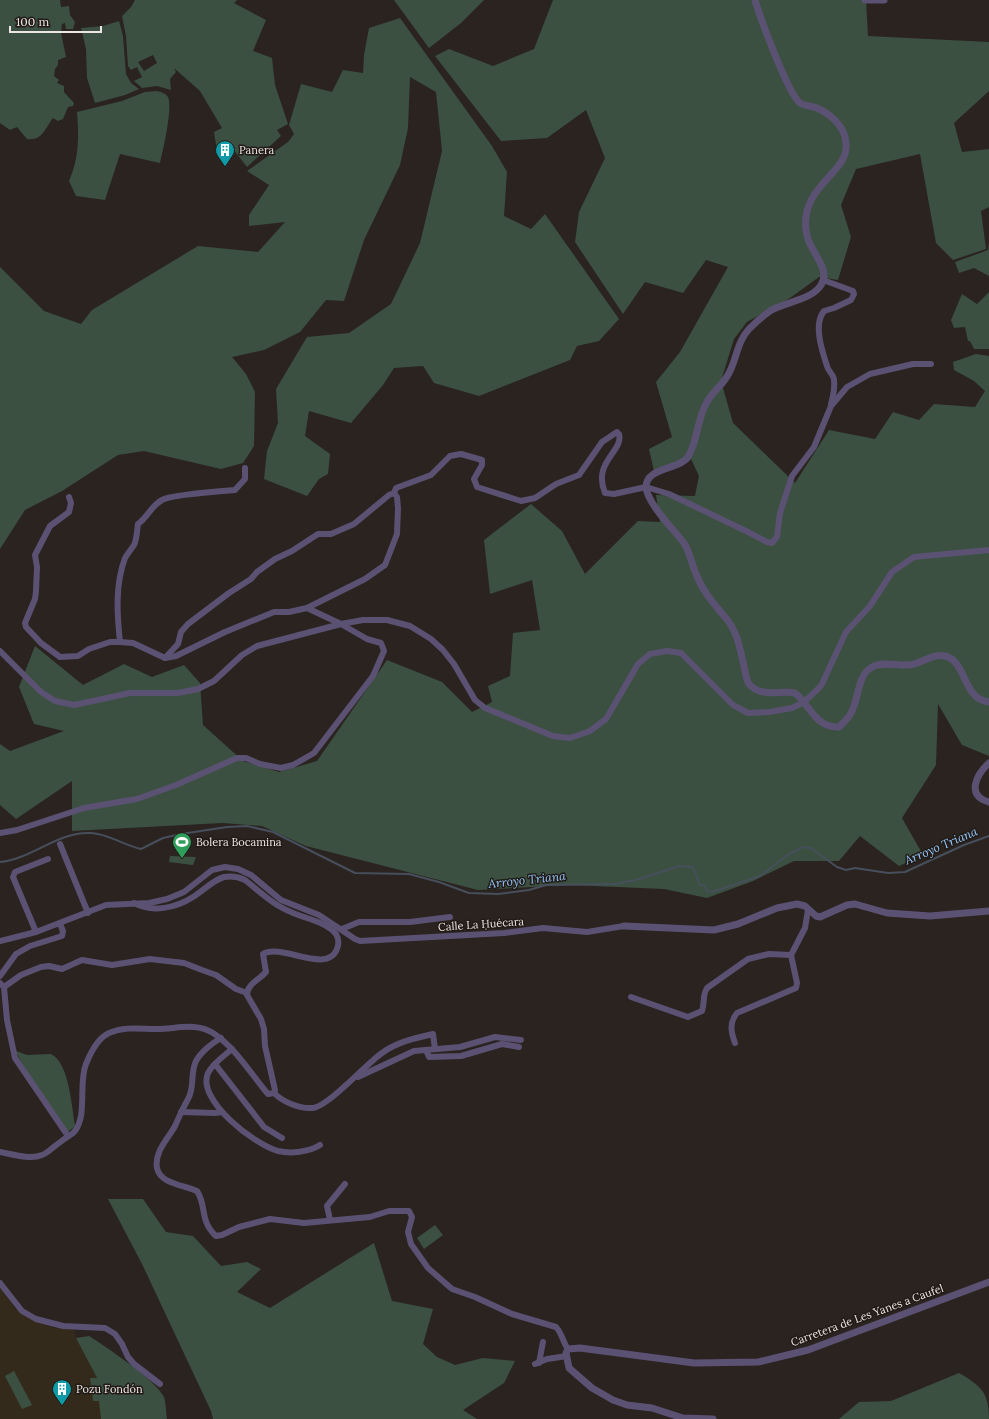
<svg xmlns="http://www.w3.org/2000/svg" width="989" height="1419" viewBox="0 0 989 1419" font-family="Lora,serif">
<style>
.industrial{fill:#342a1b}
.green{fill:#3b5041;fill-rule:evenodd}
.lines{fill:none;stroke-linecap:round;stroke-linejoin:round}
.stream{stroke:#464f5b;stroke-width:2}
.minor{stroke:#5b5273;stroke-width:6}
.tertiary{stroke:#5b5273;stroke-width:7}
.labels{text-anchor:middle;stroke-width:3;stroke-linejoin:round;paint-order:stroke}
.poi-label{font-size:11px;fill:#ebe6e3;stroke:#211a16;text-anchor:start}
.street-label{font-size:11px;fill:#ebe6e3;stroke:#211a16}
.water-label{font-size:12px;font-style:italic;fill:#96c9fb;stroke:#211a16}
</style>
<rect width="100%" height="100%" fill="#2a231f"/>
<polygon class="industrial" points="0,1286 15,1309 36,1322 54,1328 74,1329 76,1338 118,1419 0,1419"/>
<g class="green">
<path d="M0,0H60L61,7L69,6L70,15L75,22L73,29H66L65,23L62,24L61,33L66,57L58,60V65L55,69L54,76L59,80L57,83L64,86V92L74,103L73,106L68,107L63,119L58,121L53,118C45,128 43,141 27,139L17,127L10,130L0,123Z"/>
<path d="M135,0H237L234,3L266,20L253,51L272,58L275,85L288,124L277,130L281,136L247,167L230,145L225,157H218L214,132L222,128L200,91L174,68L176,72L170,79L171,90L157,86L142,88L134,81L142,77L137,67L131,70L128,66L126,36L122,16L131,7ZM153,55L157,63L144,71L138,62Z"/>
<polygon points="394,0 484,0 461,23 429,48"/>
<polygon points="553,0 866,0 868,36 989,42 989,91 954,123 962,152 989,149 989,207 981,211 986,249 953,260 936,243 920,154 856,169 841,205 851,237 838,280 819,277 790,298 747,322 734,339 721,381 733,423 795,483 829,430 875,439 893,412 919,420 934,404 975,407 985,391 974,381 954,370 953,362 976,354 989,356 989,756 962,745 938,704 936,765 902,818 923,855 899,866 860,836 839,861 794,861 753,881 707,898 664,889 570,885 478,890 306,846 262,826 222,823 72,831 72,781 16,819 0,805 0,744 10,751 64,731 34,724 19,687 35,646 83,685 124,664 152,677 184,665 200,683 203,725 243,761 279,772 317,761 387,660 442,682 472,712 492,702 488,686 510,676 513,633 540,630 532,580 490,594 484,540 531,504 562,531 585,574 638,521 660,522 656,495 695,496 699,476 691,459 654,471 649,449 672,437 656,382 680,352 728,267 706,260 683,293 645,282 623,314 575,242 579,212 605,158 586,110 547,138 501,141 435,56 449,49 493,66 534,49"/>
<polygon points="400,18 492,146 507,172 504,216 531,229 545,214 619,319 599,341 577,346 570,360 479,396 434,383 423,366 394,368 383,385 351,423 309,411 305,436 330,454 328,474 319,479 307,496 264,479 267,451 278,423 276,389 307,337 349,333 391,304 420,243 442,151 436,92 410,77 408,128 400,165 364,240 344,301 326,300 300,332 264,350 232,357 246,374 255,392 254,446 243,463 221,469 144,451 118,455 62,491 25,510 0,549 0,267 44,311 81,324 92,310 198,246 258,252 285,222 249,226 249,215 269,185 247,171 288,142 294,134 289,125 301,84 332,92 343,70 363,73 364,55 369,28"/>
<polygon points="119,21 123,36 126,74 131,83 139,89 125,95 95,103 87,78 86,49 81,28 103,26"/>
<path d="M157,91C161,92 165,93 168,97C173,108 163,150 160,163L120,154L105,200L76,196L69,181C79,158 79,138 77,112L122,101L145,92Z"/>
<polygon points="989,242 989,276 974,268 959,273 955,262 988,250"/>
<polygon points="989,292 989,349 974,349 970,341 968,341 965,327 954,328 951,320 962,294 977,304"/>
<polygon points="170,856 196,857 193,865 169,862"/>
<path d="M16,1051L27,1055L51,1054C69,1062 72,1108 75,1126L68,1132C60,1120 17,1059 16,1051Z"/>
<polygon points="108,1199 143,1199 166,1232 193,1236 221,1266 247,1262 261,1269 237,1292 270,1308 374,1243 392,1301 433,1309 423,1344 437,1357 455,1365 483,1358 515,1361 504,1383 463,1410 477,1419 213,1419 211,1411 143,1266"/>
<polygon points="435,1225 443,1235 424,1249 417,1238"/>
<path d="M89,1336C106,1347 156,1380 164,1397C166,1403 166,1413 167,1419H101L99,1401H93L90,1378H97L76,1338Z"/>
<polygon points="14,1371 32,1405 22,1409 5,1376"/>
<path d="M959,1373C981,1386 989,1392 989,1419H839L859,1402L891,1401Z"/>
</g>
<g class="lines">
<path class="stream" d="M0,862C32,859 58,831 91,833C109,834 123,845 141,849L163,838L181,834L227,827L247,826L273,832L355,873L409,874L439,882L469,893L498,894L529,890L546,885L616,884L640,879L679,866L693,867L700,885L705,886L707,891L712,892L760,876L786,856L803,847L811,848L837,867L846,870L855,868L888,873L905,872L964,845L989,836"/>
<g class="minor">
<path d="M823,280L853,291L854,294L851,300L834,308L824,311C813,324 822,351 827,366C828,371 833,374 834,379C835,387 833,397 831,404"/>
<polyline points="69,497 71,503 69,512 50,526 35,555 37,567 36,591 35,599 25,623 26,627 41,643 60,657 78,656 89,649 110,642 120,642 133,643 165,658 176,656 225,632 274,612 289,612 307,608 365,579 385,565 397,534 398,508 397,497 394,493"/>
<path d="M120,642C117,614 115,585 125,558C127,554 131,550 134,545C137,539 137,530 138,524C148,517 151,506 162,500C170,495 222,491 235,490L245,479V468"/>
<polyline points="0,651 41,692 55,701 74,705 130,693 178,693 198,689 214,681 242,655 257,646 341,624 363,620 387,620 410,626 431,639 443,650 454,664 475,700 485,708 553,736 570,738 590,731 606,719 638,664 650,654 667,651 681,653 733,705 748,713 769,712 792,708 804,702 821,686 846,632 870,606 892,572 914,557 989,550"/>
<path d="M165,658L178,644L181,632L188,624L229,593L251,579L257,572L275,559L292,551L318,534H331L354,524L389,495L394,493L396,488L431,475L450,456L461,454L482,460V465L474,479L477,487L521,501L535,498L556,484L579,475L602,442L617,432L619,434C624,451 592,462 605,493L614,494L646,487L669,494L746,531L767,542L772,543L777,537L780,513L792,476L814,447L831,406L847,387L870,374L913,364H931"/>
<polyline points="0,833 17,830 84,808 137,799 176,785 237,758 246,758 260,764 281,768 293,765 314,753 373,676 384,651 381,643 367,639 341,624 307,608"/>
<polyline points="60,844 88,913"/>
<polyline points="342,929 359,922 410,922 450,917"/>
<polyline points="36,932 13,877 15,872 48,859"/>
<polyline points="0,941 36,932 106,905 149,903 167,899 184,892 212,870 225,867 238,869 251,875 281,900 319,915 355,939 360,941 504,933 543,928 587,932 624,926"/>
<polyline points="0,976 16,954 30,946 62,936 63,931 60,924"/>
<polyline points="0,983 4,987 7,1020 15,1058 68,1136"/>
<polyline points="4,987 21,975 41,967 49,966 62,969 82,960 112,965 150,959 184,963 202,970 216,975 236,989 247,993"/>
<path d="M631,997L688,1017L702,1011C705,1002 702,996 707,988L748,959L769,954L791,955"/>
<path d="M221,1038C212,1043 201,1052 196,1061C190,1073 195,1087 188,1099C183,1108 179,1117 175,1126C168,1139 154,1152 157,1168C160,1184 185,1185 197,1191C207,1206 199,1220 216,1236L222,1235L239,1227L270,1219L304,1223L370,1217L389,1211H409L412,1217L408,1232L411,1244L428,1268L452,1289L475,1297L512,1314L556,1327C562,1333 563,1343 568,1349"/>
<path d="M735,1043C731,1032 729,1023 737,1013L796,988L797,983L791,955L805,928L808,910"/>
<path d="M232,1049C224,1056 213,1063 208,1073C196,1100 255,1145 278,1151C291,1154 309,1152 320,1145"/>
<polyline points="426,1050 429,1057 461,1056 502,1044 519,1047"/>
<polyline points="215,1064 264,1127 282,1138"/>
<polyline points="358,1077 414,1051 460,1047 495,1037 521,1040"/>
<path d="M274,1093C283,1102 299,1109 313,1108C329,1106 366,1064 382,1053C397,1042 415,1038 433,1034L435,1049"/>
<polyline points="181,1112 215,1113 222,1112"/>
<path d="M0,1152C12,1154 30,1160 42,1155C48,1153 54,1146 59,1143C64,1139 70,1136 74,1132C88,1117 78,1083 86,1064C90,1054 98,1038 109,1033C125,1026 141,1029 157,1029C176,1029 196,1022 213,1033C236,1048 250,1073 268,1094L274,1093L275,1090L265,1046L264,1029L261,1019L247,995C247,984 260,979 266,972L263,954C282,943 327,975 337,949C339,944 339,939 336,934C330,926 319,922 310,919C277,909 270,900 245,880C239,877 231,876 224,877C213,880 203,891 193,897C176,908 152,913 134,903"/>
<polyline points="330,1220 327,1206 345,1184"/>
<polyline points="0,1283 22,1311 36,1319 63,1326 105,1328 115,1334 122,1344 128,1357 134,1364 160,1384"/>
<polyline points="539,1363 543,1342"/>
<polyline points="535,1364 547,1359 567,1356"/>
</g>
<g class="tertiary">
<path d="M755,0C760,17 788,94 800,103C804,106 812,106 817,108C833,115 848,130 846,149C844,171 809,186 806,217C805,224 806,233 808,239C812,253 831,270 821,285C812,300 785,302 770,311C763,316 755,323 749,329C737,342 737,358 729,373C724,384 713,391 707,402C697,418 698,441 688,457C679,470 646,467 646,487C647,503 674,530 684,543C690,552 692,566 697,576C703,592 714,604 725,617C737,630 740,649 744,666C745,672 746,679 749,684C752,688 759,692 764,692C774,694 785,691 795,693C811,706 815,728 839,727C843,723 848,719 851,713C859,700 857,675 872,667C883,661 898,666 909,665C921,664 933,653 945,656C967,661 962,699 989,702"/>
<polyline points="865,0 884,0"/>
<path d="M989,763C977,774 965,796 989,802"/>
<polyline points="624,926 714,930 738,924 777,908 797,904 805,906 816,916 820,917 847,905 855,904 887,913 930,916 989,911"/>
<polyline points="713,1419 683,1418 652,1408 627,1405 613,1400 592,1388 569,1368 566,1353 568,1349 580,1348 694,1363 758,1362 808,1350 989,1282"/>
</g>
</g>
<defs>
<symbol id="building-pin" viewBox="-11 -11 22 30"><path d="M0 17L-7.5 6A9.5 9.5 0 1 1 7.5 6Z" fill="#0f9aa8" stroke="#211a16"/><path d="M-4-6H4V6H1V3H-1V6H-4ZM-2.5-4.3h1.7v1.8h-1.7ZM.8-4.3h1.7v1.8H.8ZM-2.5-1h1.7V.8h-1.7ZM.8-1h1.7V.8H.8Z" fill="#fff"/></symbol>
<symbol id="stadium-pin" viewBox="-11 -11 22 30"><path d="M0 17L-7.5 6A9.5 9.5 0 1 1 7.5 6Z" fill="#2e9e5b" stroke="#211a16"/><path d="M0-5a6.5 5 0 1 0 0 10a6.5 5 0 1 0 0-10ZM-3.5-1.8h7v3.6h-7Z" fill="#fff"/></symbol>
</defs>
<g fill-rule="evenodd">
<use href="#building-pin" x="214" y="139" width="22" height="30"/>
<use href="#stadium-pin" x="171" y="831" width="22" height="30"/>
<use href="#building-pin" x="51" y="1378" width="22" height="30"/>
</g>
<g class="labels">
<g class="poi-label">
<text x="239" y="154">Panera</text>
<text x="196" y="846">Bolera Bocamina</text>
<text x="76" y="1393">Pozu Fondón</text>
</g>
<g class="street-label">
<text transform="translate(481 924) rotate(-4)" y="4">Calle La Ḥuécara</text>
<text transform="translate(867 1315) rotate(-20)" y="4">Carretera de Les Yanes a Caufel</text>
</g>
<g class="water-label">
<text transform="translate(941 846) rotate(-23)" y="4">Arroyo Triana</text>
<text transform="translate(527 880) rotate(-6)" y="4">Arroyo Triana</text>
</g>
</g>
<path d="M10 26v6h91v-6" fill="none" stroke="#ebe6e3" stroke-width="2"/>
<text x="16" y="26" font-size="12" fill="#ebe6e3" stroke="#211a16" stroke-width="3" paint-order="stroke">100 m</text>
</svg>
